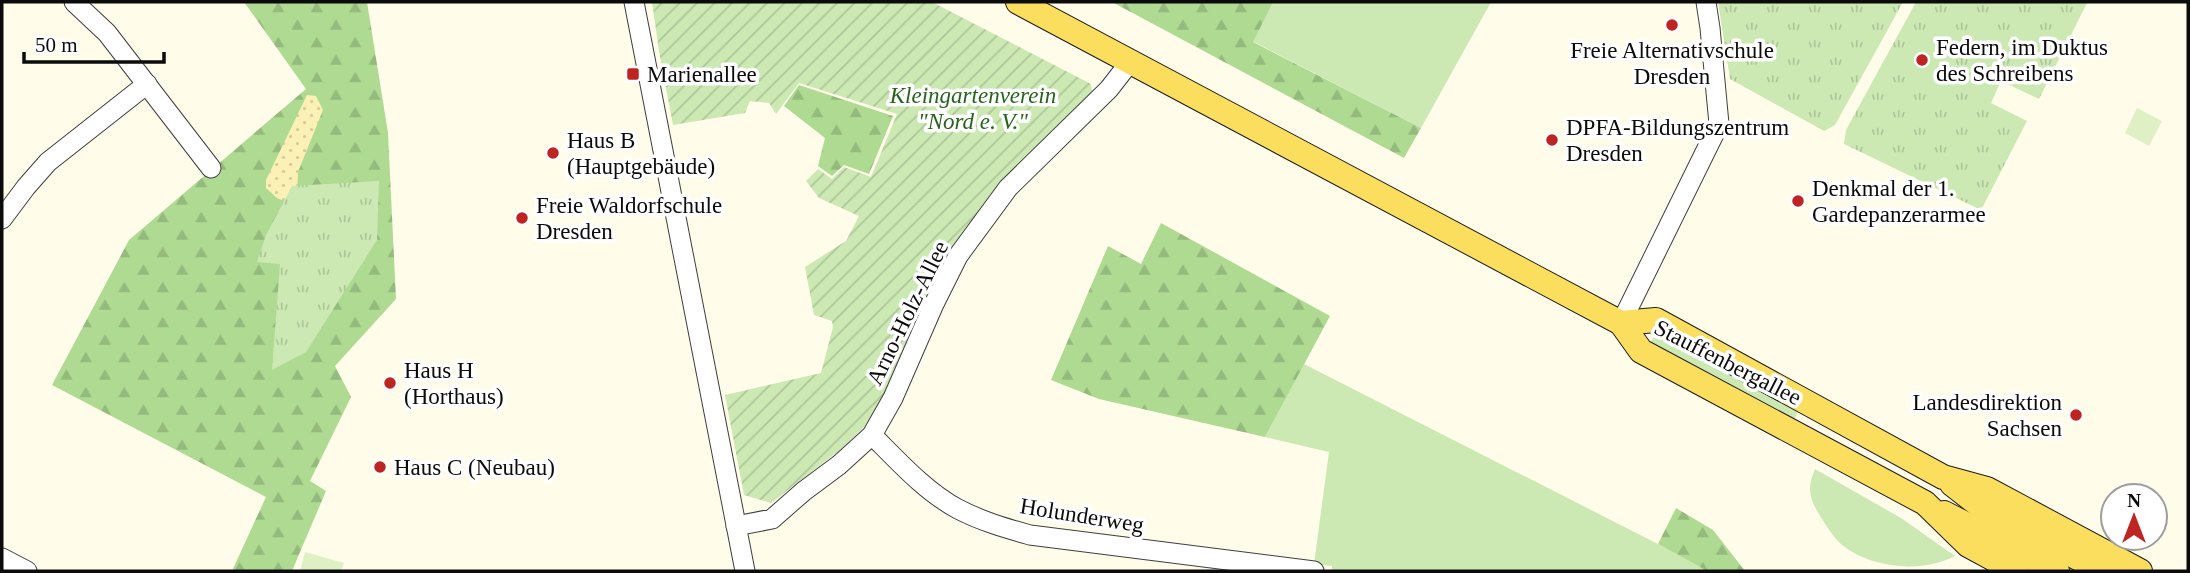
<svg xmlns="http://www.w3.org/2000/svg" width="2190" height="573" viewBox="0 0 2190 573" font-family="'Times New Roman',serif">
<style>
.grass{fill:#cce9b3}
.forest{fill:url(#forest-firs)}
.sand{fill:url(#sand-dots)}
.park{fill:url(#park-tufts)}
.garden{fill:url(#garden-furrows)}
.pitch{fill:#dff0c5}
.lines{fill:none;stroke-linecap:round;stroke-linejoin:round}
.minor-casing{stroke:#3e3e3e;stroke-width:21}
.major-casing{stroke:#1c1c1c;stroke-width:26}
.minor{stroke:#fff;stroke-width:19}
.major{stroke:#fbde5e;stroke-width:24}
.poi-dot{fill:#bd2422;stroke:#fff;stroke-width:2.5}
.labels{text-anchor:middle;stroke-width:7;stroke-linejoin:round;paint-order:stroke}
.poi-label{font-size:23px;fill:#0b0b0b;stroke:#fff;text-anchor:start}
.park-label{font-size:23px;font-style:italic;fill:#26631b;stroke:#fff}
.street-label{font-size:23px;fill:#0b0b0b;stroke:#fff}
</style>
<defs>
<pattern id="forest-firs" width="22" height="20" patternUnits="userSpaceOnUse" patternTransform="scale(1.75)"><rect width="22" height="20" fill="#aeda92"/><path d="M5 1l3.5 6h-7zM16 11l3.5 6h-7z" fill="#94ba7d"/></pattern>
<pattern id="sand-dots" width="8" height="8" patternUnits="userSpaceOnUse" patternTransform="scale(1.75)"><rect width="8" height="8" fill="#fbf0b5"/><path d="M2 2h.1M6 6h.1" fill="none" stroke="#d6cc9a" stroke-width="1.8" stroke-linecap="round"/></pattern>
<pattern id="park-tufts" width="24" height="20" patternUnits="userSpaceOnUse" patternTransform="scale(1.75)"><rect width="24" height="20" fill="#cce9b3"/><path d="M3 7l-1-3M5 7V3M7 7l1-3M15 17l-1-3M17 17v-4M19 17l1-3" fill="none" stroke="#aec699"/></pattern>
<pattern id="garden-furrows" width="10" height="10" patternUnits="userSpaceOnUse" patternTransform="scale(1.75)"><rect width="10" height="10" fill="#cce9b3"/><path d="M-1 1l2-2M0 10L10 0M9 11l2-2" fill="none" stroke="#aec699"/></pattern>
</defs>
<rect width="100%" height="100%" fill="#fffcea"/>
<g class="grass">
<polygon points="1273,2 1491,2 1421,128 1252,41"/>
<polygon points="1655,335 1798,412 1793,422 1649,345"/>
<polygon points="1304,364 1658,544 1707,571 1332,571 1332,566 1314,564 1329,452 1265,437"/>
<path d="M1815,469L1901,518L1955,556C1923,573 1872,569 1842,545C1834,538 1828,528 1822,519C1810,500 1806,490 1815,469Z"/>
</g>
<g class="forest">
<polygon points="244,2 367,2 388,133 396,299 335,366 351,397 310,481 326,491 292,571 232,571 266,497 52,385 129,240 306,89"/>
<polygon points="1112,2 1273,2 1253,42 1421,128 1404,158"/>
<polygon points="799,85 893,116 869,174 844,165 832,176 818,166 825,138 784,106"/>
<polygon points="1161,223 1330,316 1265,437 1099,399 1051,380 1108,246 1141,264"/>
<polygon points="1676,508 1713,530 1745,571 1707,571 1658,544"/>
</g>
<polygon class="sand" points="307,95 316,96 323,110 298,172 297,194 292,204 277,198 266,188 266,180"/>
<g class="park">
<polygon points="1718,2 1903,2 1835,125 1824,131 1730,79"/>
<polygon points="1916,2 2087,3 2039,99 2001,81 1991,103 2027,121 1981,210 1844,144 1846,130"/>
<polygon points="379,181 377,240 306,352 272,370 280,264 257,262 266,235 292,186"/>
</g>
<polygon class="garden" points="652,2 932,2 1091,84 1092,91 1002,187 886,393 864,427 841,449 771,503 744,495 725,395 821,373 833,327 832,321 814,315 805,267 846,241 859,216 819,198 806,181 818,169 832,179 844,167 871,177 897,114 799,83 776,114 769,103 750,101 745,113 673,125 659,51"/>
<g class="pitch">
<polygon points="2137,108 2162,121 2149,146 2125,133"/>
<polygon points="305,552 344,563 341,571 300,571"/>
</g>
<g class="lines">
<defs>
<g id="minor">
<polyline points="74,2 107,33 211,168"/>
<polyline points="634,2 745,571"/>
<polyline points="2,219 26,187 48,162 147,84"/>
<polyline points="1621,323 1719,124 1710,28 1706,2"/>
<path d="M872,435C898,461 926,492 958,509C981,521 1005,528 1030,535L1314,571"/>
<polyline points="736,526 772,519 804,491 839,465 872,435 893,398 934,304 958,256 1008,188 1109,89 1130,62"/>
<polyline points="2,558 27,571"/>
</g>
<g id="major">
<polyline points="1018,2 1621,323 1641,351 1925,503 1968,545 2016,571"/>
<polyline points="1621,323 1656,320 1943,477 1987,489 2140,571"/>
<polyline points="1952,484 1979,505 2102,571"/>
<polyline points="1944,513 2057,571"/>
</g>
</defs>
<use href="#minor" class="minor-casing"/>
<use href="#major" class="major-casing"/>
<use href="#minor" class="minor"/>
<use href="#major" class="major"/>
</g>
<g class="poi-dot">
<circle cx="1672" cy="25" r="7"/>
<circle cx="1922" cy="60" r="7"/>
<rect x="626" y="67" width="14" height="14" rx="3.5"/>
<circle cx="1552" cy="140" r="7"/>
<circle cx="553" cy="153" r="7"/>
<circle cx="1798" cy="201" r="7"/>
<circle cx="522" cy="218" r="7"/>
<circle cx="390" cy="383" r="7"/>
<circle cx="2076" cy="415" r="7"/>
<circle cx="380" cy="467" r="7"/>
</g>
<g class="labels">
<g class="poi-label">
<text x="1936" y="55">Federn, im Duktus<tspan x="1936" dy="26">des Schreibens</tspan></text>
<text x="1672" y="58" text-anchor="middle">Freie Alternativschule<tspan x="1672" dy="26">Dresden</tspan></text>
<text x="647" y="82">Marienallee</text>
<text x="1566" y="135">DPFA-Bildungszentrum<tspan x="1566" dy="26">Dresden</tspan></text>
<text x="567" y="148">Haus B<tspan x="567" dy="26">(Hauptgebäude)</tspan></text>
<text x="1812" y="196">Denkmal der 1.<tspan x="1812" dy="26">Gardepanzerarmee</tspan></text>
<text x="536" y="213">Freie Waldorfschule<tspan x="536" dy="26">Dresden</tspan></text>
<text x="404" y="378">Haus H<tspan x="404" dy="26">(Horthaus)</tspan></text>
<text x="2062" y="410" text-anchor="end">Landesdirektion<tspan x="2062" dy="26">Sachsen</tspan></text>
<text x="394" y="475">Haus C (Neubau)</text>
</g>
<g class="park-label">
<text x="973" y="103">Kleingartenverein<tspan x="973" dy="26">"Nord e. V."</tspan></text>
</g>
<g class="street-label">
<text transform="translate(907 313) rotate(-64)" y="8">Arno-Holz-Allee</text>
<text transform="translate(1728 362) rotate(27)" y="8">Stauffenbergallee</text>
<text transform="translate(1082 515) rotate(9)" y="8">Holunderweg</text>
</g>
</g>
<rect width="2190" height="573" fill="none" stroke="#0b0b0b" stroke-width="7"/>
<g transform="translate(2134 517)"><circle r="33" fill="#ffffff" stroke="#9d9d9d" stroke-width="2"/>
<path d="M0-5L12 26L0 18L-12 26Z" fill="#bd2422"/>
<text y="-10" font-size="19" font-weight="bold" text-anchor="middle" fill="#0b0b0b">N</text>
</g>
<path d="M24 52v10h140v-10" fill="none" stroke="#0b0b0b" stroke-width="3.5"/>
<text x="35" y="52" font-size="21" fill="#0b0b0b" stroke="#ffffff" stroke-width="5" paint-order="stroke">50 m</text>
</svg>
